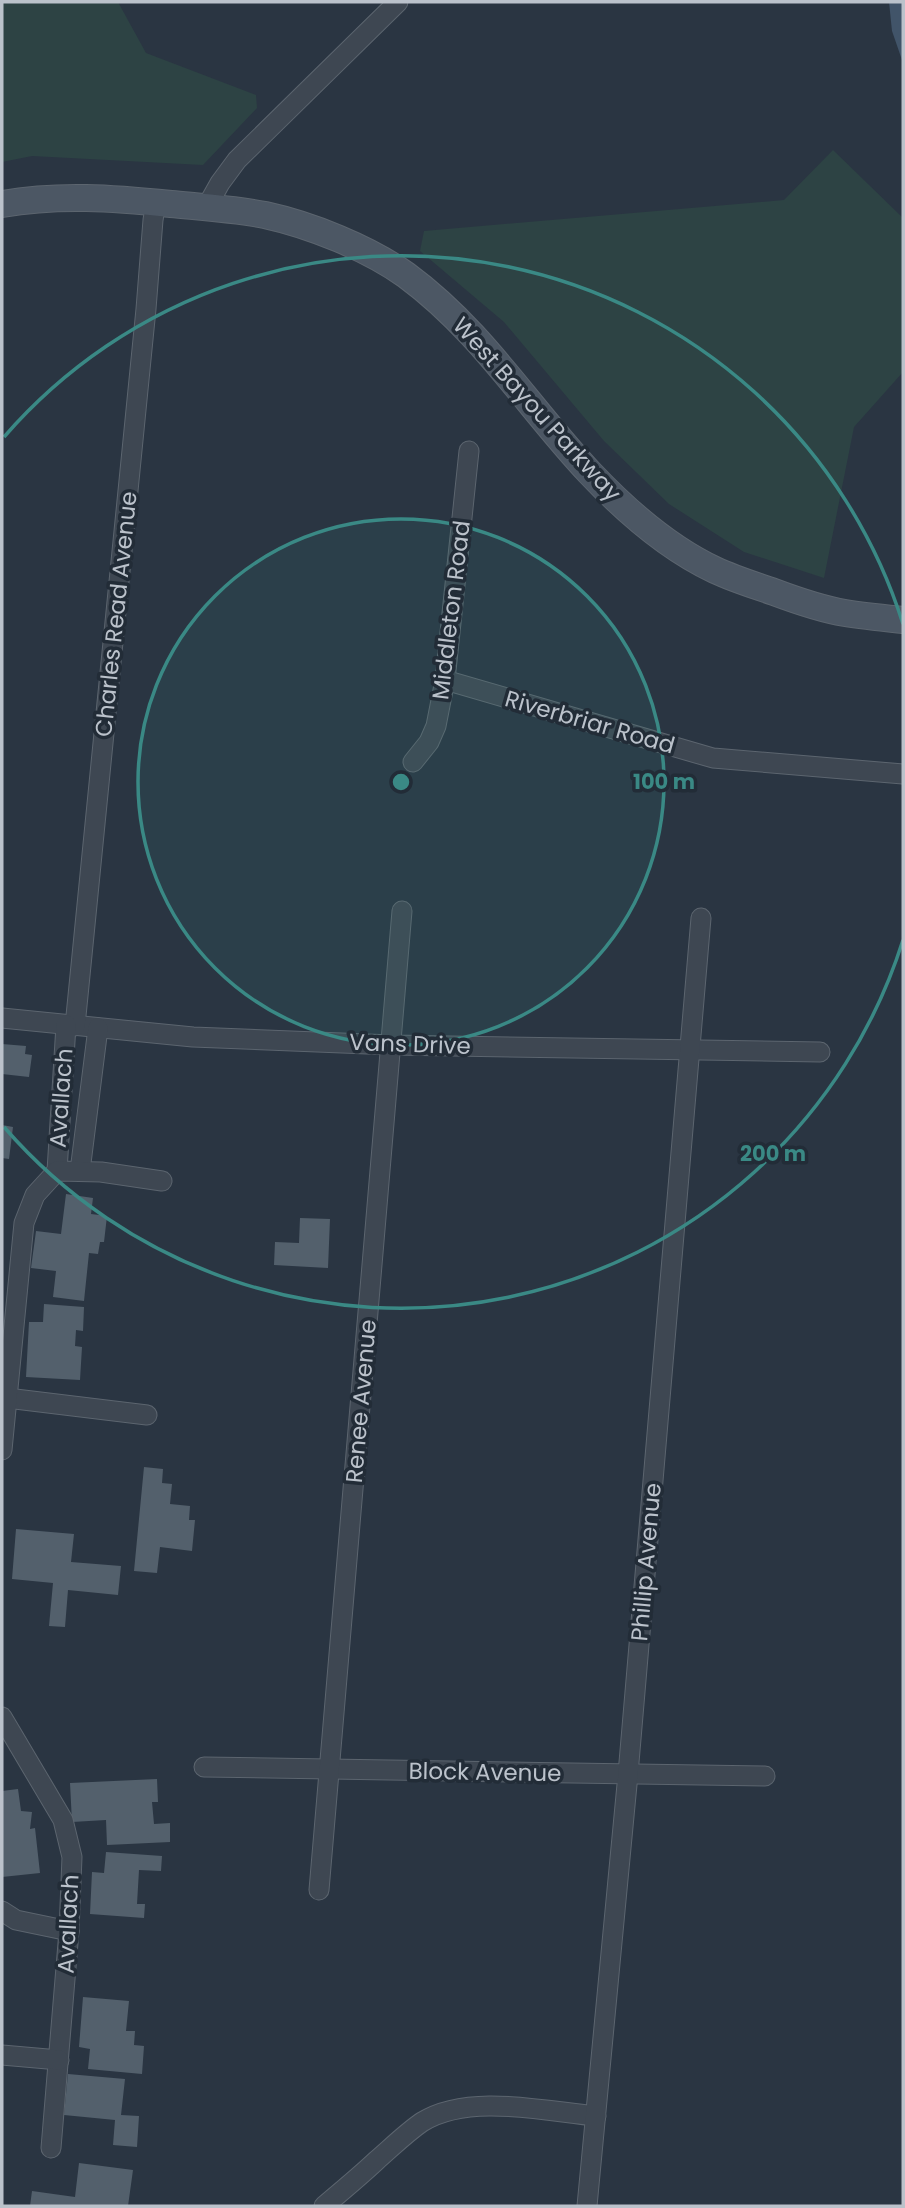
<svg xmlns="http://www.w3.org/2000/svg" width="905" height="2208" font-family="Poppins,sans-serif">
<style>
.green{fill:#2d4344}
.water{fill:#415469}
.building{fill:#53606c}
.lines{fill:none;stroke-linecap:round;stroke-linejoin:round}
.street-casing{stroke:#5c656f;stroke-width:21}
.secondary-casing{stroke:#5c656f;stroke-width:28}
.street{stroke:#3e4752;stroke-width:19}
.secondary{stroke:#4c5764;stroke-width:26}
.ring{fill:none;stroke:#3a8985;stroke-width:3.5}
.labels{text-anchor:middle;stroke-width:7;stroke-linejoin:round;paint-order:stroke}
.street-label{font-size:23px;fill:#bbc2cb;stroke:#222c37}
.centre{fill:#3a8985;stroke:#222c37;stroke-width:3.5}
.ring-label{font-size:21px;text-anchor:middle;font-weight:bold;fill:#3a8985;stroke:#222c37;stroke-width:7;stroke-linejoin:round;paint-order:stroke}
</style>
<rect width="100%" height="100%" fill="#2a3542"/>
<!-- green -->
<g class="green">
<path d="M2,2H118L146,53L256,95L257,108L203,165L32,156L2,162Z"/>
<path d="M833,150L903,218V372L854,427L824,578L744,552L669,504L604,441L504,322L420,251L424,231L784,200Z"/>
</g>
<!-- water -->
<path class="water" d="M889,2H903V63L892,31Z"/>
<!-- building -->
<g class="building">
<path d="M2,1044L26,1046L25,1054L32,1055L29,1077L2,1074Z"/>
<path d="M2,1125L13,1127L9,1159L2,1158Z"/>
<path d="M66,1194L93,1198L91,1214L107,1216L104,1242H100L98,1254L89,1253L84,1301L53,1297L56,1271L31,1268L36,1231L61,1234Z"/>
<path d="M300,1218L330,1219L328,1268L274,1265L275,1242L299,1243Z"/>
<path d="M44,1304L84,1307L83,1331L76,1330L75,1346L82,1347L80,1380L26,1377L29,1322H43Z"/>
<path d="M144,1467L163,1469L162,1483L172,1484L170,1504L190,1506L189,1520H195L192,1551L160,1547L157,1573L134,1571Z"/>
<path d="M16,1529L74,1534L71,1562L121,1566L118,1595L68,1590L65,1627L49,1626L53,1583L12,1579Z"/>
<path d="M157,1779L158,1802H152L154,1824L170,1823V1842L107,1845L106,1820L72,1822L70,1783Z"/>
<path d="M18,1789L21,1811L32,1812L30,1829L35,1828L40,1873L2,1877L3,1820L2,1791Z"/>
<path d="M106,1852L162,1856L161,1871L139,1870L137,1904H145L144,1918L90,1914L92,1872L104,1873Z"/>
<path d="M83,1997L129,2001L126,2031H135L134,2045L144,2046L142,2074L88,2069L90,2049L79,2047Z"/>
<path d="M68,2074L125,2079L121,2115L139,2116L137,2147L113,2145L115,2120L64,2115Z"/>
<path d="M79,2163L133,2170L128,2206H30L32,2191L75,2197Z"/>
</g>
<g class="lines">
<!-- street casing -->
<g class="street-casing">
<g id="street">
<path d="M206,208L220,183L237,160L398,2"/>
<path d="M445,680L713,758L903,774"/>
<path d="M413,762L429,742L436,726L445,680L469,451"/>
<path d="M2,1018L193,1037L392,1045L820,1052"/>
<path d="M75,1026L146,309L153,220L156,202"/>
<path d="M57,1171L66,1025"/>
<path d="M80,1171L98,1028"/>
<path d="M7,1398L147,1415"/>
<path d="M2,1450L24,1223L35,1195L57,1171L101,1172L162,1181"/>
<path d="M2,1717L63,1820L72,1857L69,1931L51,2148"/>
<path d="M204,1767L765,1776"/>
<path d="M319,1890L402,911"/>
<path d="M2,1911L16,1920L69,1931"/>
<path d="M2,2055L59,2060"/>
<path d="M324,2206C342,2191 360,2176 377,2160C392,2147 406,2133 422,2122C468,2093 544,2111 596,2116"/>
<path d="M587,2206L628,1774L701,918"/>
</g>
</g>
<!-- secondary casing -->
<g class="secondary-casing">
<path id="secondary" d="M2,204C59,194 113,198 171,204C202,207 234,209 265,215C311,225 368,248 406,275C482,331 527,406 590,473C625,510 668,548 715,570C734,579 754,585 774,592C798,601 821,609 845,613C864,616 884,618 903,620"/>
</g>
<!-- street -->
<use href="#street" class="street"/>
<!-- secondary -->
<use href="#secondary" class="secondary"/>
</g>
<!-- distance rings -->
<circle cx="401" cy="782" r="263" fill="#3a8985" fill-opacity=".12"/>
<g class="ring">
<circle cx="401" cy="782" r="263"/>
<path d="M903 940A526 526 0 0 1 4 1127M4 437A526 526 0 0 1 903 624"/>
</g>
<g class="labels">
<!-- street labels -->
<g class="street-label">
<text transform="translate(537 409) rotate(48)" y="8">West Bayou Parkway</text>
<text transform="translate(451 610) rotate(-83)" y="8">Middleton Road</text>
<text transform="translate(116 614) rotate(-84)" y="8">Charles Read Avenue</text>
<text transform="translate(590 722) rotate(16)" y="8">Riverbriar Road</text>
<text transform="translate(410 1044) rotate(2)" y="8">Vans Drive</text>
<text transform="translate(61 1098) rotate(-86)" y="8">Avallach</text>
<text transform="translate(361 1401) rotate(-85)" y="8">Renee Avenue</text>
<text transform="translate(646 1562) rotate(-85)" y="8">Phillip Avenue</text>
<text transform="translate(485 1772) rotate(1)" y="8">Block Avenue</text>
<text transform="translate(68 1924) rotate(-87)" y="8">Avallach</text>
</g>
</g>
<circle cx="401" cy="782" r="10" class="centre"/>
<g class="ring-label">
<text x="664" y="789">100 m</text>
<text x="773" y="1161">200 m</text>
</g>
<!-- border -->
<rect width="905" height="2208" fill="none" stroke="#bbc2cb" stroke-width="7"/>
</svg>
